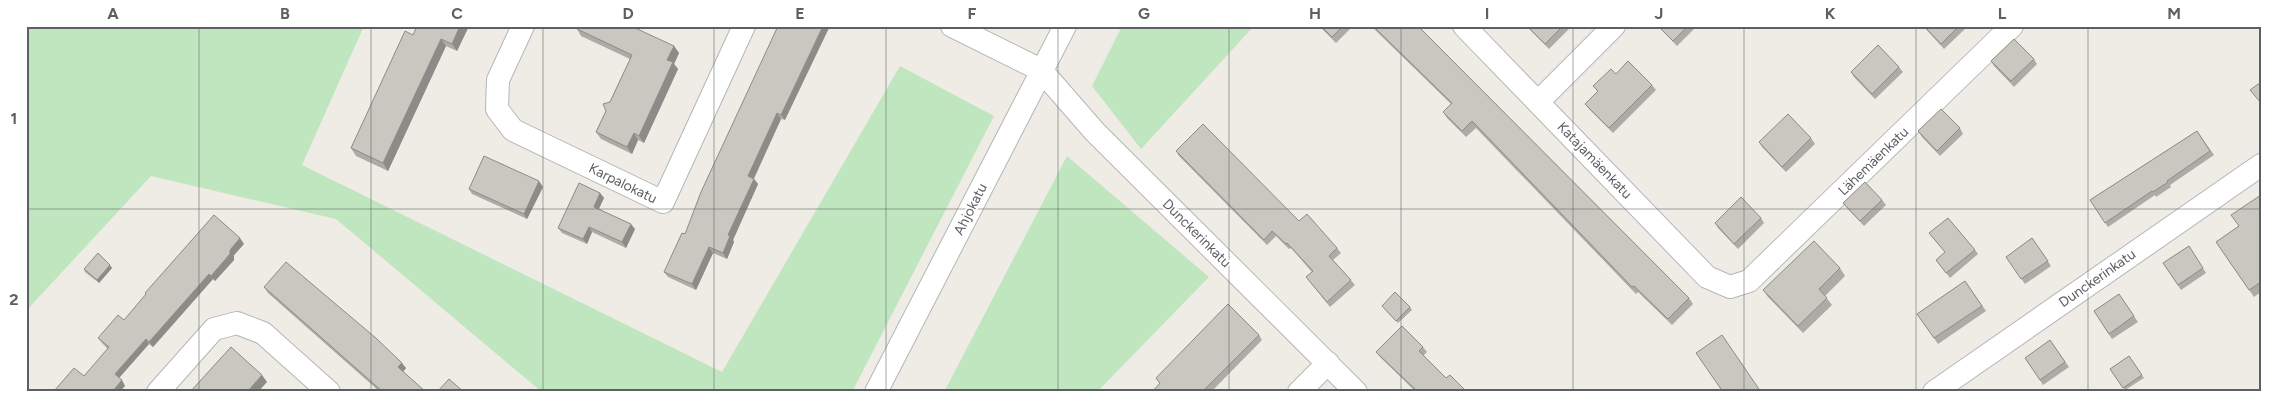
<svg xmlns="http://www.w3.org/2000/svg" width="2287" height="418" font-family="Figtree,sans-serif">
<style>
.green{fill:#c0e6c0}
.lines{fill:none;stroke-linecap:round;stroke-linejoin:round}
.minor-casing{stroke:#b4b6bb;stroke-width:24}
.minor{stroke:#fff;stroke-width:22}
.wall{fill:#aeaba6}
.shaded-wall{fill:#8d8b87}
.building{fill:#cac7c1;stroke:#8d8b87}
.grid{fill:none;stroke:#5c6064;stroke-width:1;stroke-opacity:0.55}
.labels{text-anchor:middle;stroke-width:4;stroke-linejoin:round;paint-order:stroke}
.street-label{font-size:14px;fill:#5c6064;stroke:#fff}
.neatline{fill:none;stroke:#5c6064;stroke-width:2}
.grid-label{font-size:16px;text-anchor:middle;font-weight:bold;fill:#5c6064}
</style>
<rect width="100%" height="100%" fill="#eeece4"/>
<!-- green -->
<g class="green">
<path d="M26,26H364L302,165L722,372L900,66L994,116L852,392H542L336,219L151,176L26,311Z"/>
<path d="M1122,26H1254L1141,149L1092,86Z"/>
<path d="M1067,156L1209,277L1097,392H944Z"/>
</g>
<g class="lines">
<!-- minor casing -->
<g class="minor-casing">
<g id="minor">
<path d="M523,26L498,80L497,109L513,130L663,202L744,26"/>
<path d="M952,26L1041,70L1095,132L1356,392"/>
<path d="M1464,26L1707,277L1730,287L1749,281L2012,26"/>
<path d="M1538,102L1614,26"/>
<path d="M158,392L214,329L237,323L263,333L329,392"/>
<path d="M876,392L1065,26"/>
<path d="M1299,392L1328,363"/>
<path d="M1934,392L2261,165"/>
</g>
</g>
<!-- minor -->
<use href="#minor" class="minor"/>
</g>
<!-- wall -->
<g class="wall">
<path d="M469,26L457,51L446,46L388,171L356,156L351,148L413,35Z"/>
<path d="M778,26L785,120L781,119L754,179L758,184L733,240L734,242L727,259L713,253L696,290L668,277L664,272L685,234Z"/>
<path d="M1319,26H1353L1336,43Z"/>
<path d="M1371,26H1418L1689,298L1693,304L1672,325L1638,292L1636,294L1476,128L1466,137L1447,118L1443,112L1451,104Z"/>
<path d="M1526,26H1572L1549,49Z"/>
<path d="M1658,26H1697L1677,46Z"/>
<path d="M1923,26H1967V27L1944,49Z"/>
<path d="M577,29L674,46L679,53L674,64L678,69L644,143L638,140L632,154L601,139L596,132L630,59L581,36Z"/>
<path d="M2034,59L2037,64L2014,87L1994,66L1991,61Z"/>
<path d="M1899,67L1903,72L1875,99L1854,77L1851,72Z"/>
<path d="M1616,74L1652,85L1656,90L1613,133L1589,109L1585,104L1598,92L1593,86Z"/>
<path d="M1960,128L1963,134L1940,156L1922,137L1918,131Z"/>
<path d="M2197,131L2214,155L2170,185L2171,187L2156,197L2155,195L2108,227L2090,200Z"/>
<path d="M1811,138L1815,144L1786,172L1762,147L1759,142Z"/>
<path d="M1176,151L1299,221L1337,248L1341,253L1333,260L1355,285L1330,307L1306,277L1312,272L1291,248L1289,249L1276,236L1267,245L1179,156Z"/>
<path d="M543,187L527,219L472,194L469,189Z"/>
<path d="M600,193L604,198L599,209L635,229L626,248L592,232L587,244L562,233L558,228Z"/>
<path d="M2261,195V292L2254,297L2216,242L2239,226Z"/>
<path d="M1882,200L1886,205L1864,226L1847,208L1843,203Z"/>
<path d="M1761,218L1764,223L1738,249L1718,228L1715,223Z"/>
<path d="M1929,233L1975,250L1978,254L1950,278L1936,260L1945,252Z"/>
<path d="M2032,238L2051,266L2025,284L2006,257Z"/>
<path d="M244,244L234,255V260L215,281L213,279L153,347L149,344L119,378L125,386L84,376L108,349L102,343L98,338L124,320Z"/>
<path d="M2189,246L2206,273L2181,290L2163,263Z"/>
<path d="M112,268L99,283L85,272L84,269Z"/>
<path d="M1840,268L1845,276L1825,296L1832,305L1803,333L1768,297L1763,290Z"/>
<path d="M1965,281L1986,311L1938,344L1917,314Z"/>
<path d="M264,287L406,368L403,372L426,392H380L268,293Z"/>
<path d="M2119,294L2138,322L2112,339L2094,311Z"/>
<path d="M1382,306L1410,307L1412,310L1398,323Z"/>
<path d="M1259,335L1262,340L1211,392H1152L1160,384L1156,378Z"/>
<path d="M2050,340L2069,367L2043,385L2025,358Z"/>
<path d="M1423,347L1427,352L1423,356L1446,378L1467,392H1416L1380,357L1376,352Z"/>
<path d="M2129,356L2144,378L2125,390L2110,369Z"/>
</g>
<!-- shaded-wall -->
<g class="shaded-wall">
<path d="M460,26H469L457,51L452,44Z"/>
<path d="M823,26H830L785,120L781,115Z"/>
<path d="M441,39L446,46L388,171L383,163Z"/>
<path d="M674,46L679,53L674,64L678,69L644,143L639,136L667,60Z"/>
<path d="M777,113L781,119L752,182L748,176Z"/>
<path d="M634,133L638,140L632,154L627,147Z"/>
<path d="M754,179L758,184L733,240L734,242L727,259L723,253L728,235Z"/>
<path d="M539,181L543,187L527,219L524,214Z"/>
<path d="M600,193L604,198L597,212L594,207Z"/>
<path d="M631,224L635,229L626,248L622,242Z"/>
<path d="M589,227L592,232L587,244L583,239Z"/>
<path d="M240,238L244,244L234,255V260L215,281L211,276L230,250Z"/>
<path d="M709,247L713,253L696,290L692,284Z"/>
<path d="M110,265L112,268L99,283L97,280Z"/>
<path d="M209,274L213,279L153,347L149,342Z"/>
<path d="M146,339L149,344L118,379L115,374Z"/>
<path d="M402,363L406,368L402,373L398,367Z"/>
<path d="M262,375L267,382L258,392H247Z"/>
<path d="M122,380L125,386L120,392H112Z"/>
</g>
<!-- building -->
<g class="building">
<path d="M417,26H460L452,44L441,39L383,163L351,148L405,31L413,35Z"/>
<path d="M578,26H631L674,46L667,60L673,62L639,136L634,133L627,147L596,132L606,111L603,104L610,102L632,55L577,29Z"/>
<path d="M778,26H823L781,115L777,113L748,176L754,179L728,235L730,236L723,253L709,247L692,284L664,272L682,233L685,234L701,192Z"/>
<path d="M1321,26H1343L1332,37Z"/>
<path d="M1373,26H1418L1689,298L1668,319L1634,286L1632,287L1472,121L1462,131L1443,112L1452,103Z"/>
<path d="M1527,26H1563L1545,44Z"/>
<path d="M1658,26H1688L1673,41Z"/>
<path d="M1924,26H1959L1941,44Z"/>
<path d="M2014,39L2034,59L2011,81L1991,61Z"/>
<path d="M1878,45L1899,67L1872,94L1851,72Z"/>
<path d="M1628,61L1652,85L1609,128L1585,104L1598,91L1593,86L1611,69L1616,74Z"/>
<path d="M2261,82V103L2250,90Z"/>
<path d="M1941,109L1960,128L1937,151L1918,131Z"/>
<path d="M1788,114L1811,138L1782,167L1759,142Z"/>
<path d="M1203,124L1299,221L1307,214L1337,248L1329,256L1351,280L1327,302L1306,277L1313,271L1287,243L1286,244L1272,231L1264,240L1176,151Z"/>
<path d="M2197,131L2210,151L2167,181L2168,182L2153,192L2152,191L2105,223L2090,200Z"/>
<path d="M484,156L539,181L524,214L469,189Z"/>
<path d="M1865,182L1882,200L1860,221L1843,203Z"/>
<path d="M579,183L600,193L594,207L631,224L622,242L589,227L583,239L558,228Z"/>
<path d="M2261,195V253L2259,254L2261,256V282L2249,290L2216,242L2239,226L2231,215Z"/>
<path d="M1741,197L1761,218L1734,244L1715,223Z"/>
<path d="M214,215L240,238L230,250V254L211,276L209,274L149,342L146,339L115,374L122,380L112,392H55L54,391L74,368L84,376L109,347L98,338L118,315L124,320L146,294L145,293Z"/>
<path d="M1948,218L1975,250L1946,273L1936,260L1945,252L1929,233Z"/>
<path d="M2032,238L2048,261L2021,279L2006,257Z"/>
<path d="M1814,241L1840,268L1819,289L1827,298L1798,326L1763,290Z"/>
<path d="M2189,246L2203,268L2178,285L2163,263Z"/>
<path d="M98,253L110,265L97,280L84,269Z"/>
<path d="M286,262L377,339L402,363L398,367L426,392H383L264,287Z"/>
<path d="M1965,281L1982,306L1934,338L1917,314Z"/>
<path d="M1395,292L1410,307L1396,321L1382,306Z"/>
<path d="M2119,294L2134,316L2109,334L2094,311Z"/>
<path d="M1228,304L1259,335L1202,392H1152L1160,383L1156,378Z"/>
<path d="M1402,326L1423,347L1419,351L1446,378L1450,375L1467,392H1418L1376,352Z"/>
<path d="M1722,335L1761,392H1723L1696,353Z"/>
<path d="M2050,340L2065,362L2040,380L2025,358Z"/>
<path d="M231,347L262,375L247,392H190Z"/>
<path d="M2129,356L2142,375L2123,388L2110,369Z"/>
<path d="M449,379L464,392H437Z"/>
</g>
<!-- grid -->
<path class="grid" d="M199,26V392M371,26V392M543,26V392M714,26V392M886,26V392M1058,26V392M1229,26V392M1401,26V392M1573,26V392M1744,26V392M1916,26V392M2088,26V392M26,209H2261"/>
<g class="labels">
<!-- street labels -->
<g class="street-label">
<text transform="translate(1595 160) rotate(46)" y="5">Katajamäenkatu</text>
<text transform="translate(1873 161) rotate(-44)" y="5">Lähemäenkatu</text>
<text transform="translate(623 183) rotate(26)" y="5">Karpalokatu</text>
<text transform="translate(970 209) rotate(-63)" y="5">Ahjokatu</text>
<text transform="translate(1197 233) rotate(45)" y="5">Dunckerinkatu</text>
<text transform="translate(2097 278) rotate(-35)" y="5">Dunckerinkatu</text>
</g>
</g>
<!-- border -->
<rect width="2287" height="418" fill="none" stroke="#ffffff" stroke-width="55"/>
<rect x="28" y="28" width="2232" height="362" class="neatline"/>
<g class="grid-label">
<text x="113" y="19">A</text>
<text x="285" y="19">B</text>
<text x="457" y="19">C</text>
<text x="628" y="19">D</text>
<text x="800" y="19">E</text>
<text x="972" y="19">F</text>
<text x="1144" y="19">G</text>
<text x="1315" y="19">H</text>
<text x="1487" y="19">I</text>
<text x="1659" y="19">J</text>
<text x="1830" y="19">K</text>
<text x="2002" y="19">L</text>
<text x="2174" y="19">M</text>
<text x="14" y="124">1</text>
<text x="14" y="305">2</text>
</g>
</svg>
